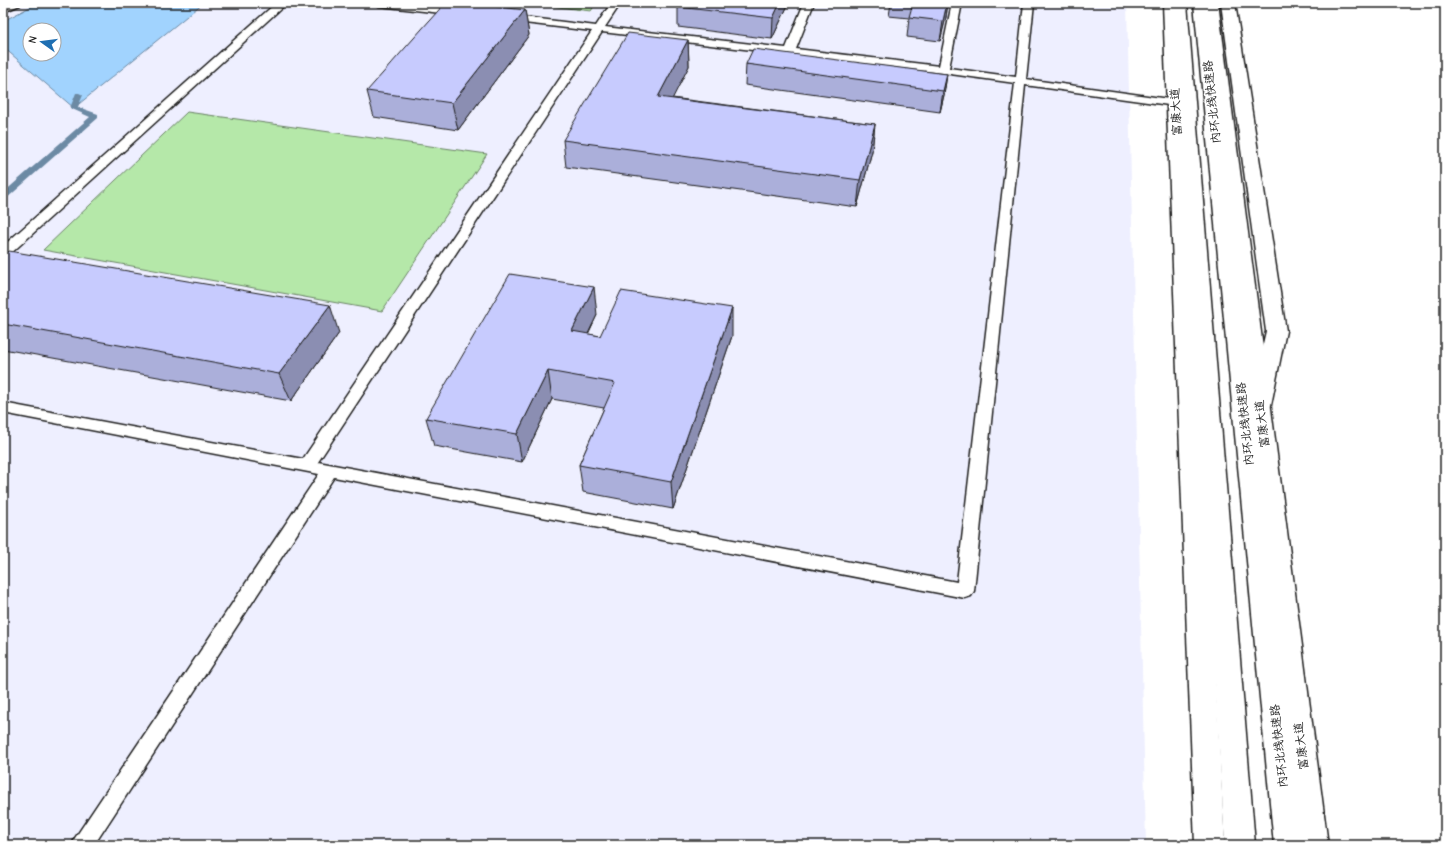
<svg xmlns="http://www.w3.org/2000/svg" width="1448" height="848" font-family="'Comic Neue','LXGW WenKai TC',sans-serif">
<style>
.built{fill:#eeefff;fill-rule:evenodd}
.green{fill:#b5e8a9;stroke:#688262}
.water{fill:#a1d3fe;stroke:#6c8aa4;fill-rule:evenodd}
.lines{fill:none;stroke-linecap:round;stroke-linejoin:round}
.stream{fill:#6c8aa4;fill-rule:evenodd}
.lane-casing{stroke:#1c1c1c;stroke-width:3}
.primary-casing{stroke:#1c1c1c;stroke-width:3}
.highway-casing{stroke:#1c1c1c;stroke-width:3}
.lane{fill:#fff;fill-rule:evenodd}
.primary{fill:#fff;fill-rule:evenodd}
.highway{fill:#fff;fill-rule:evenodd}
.wall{fill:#abafda;stroke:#1c1c1c}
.shaded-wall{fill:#8b8eb2;stroke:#1c1c1c}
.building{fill:#c7cbfe;stroke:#1c1c1c}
.labels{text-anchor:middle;stroke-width:3;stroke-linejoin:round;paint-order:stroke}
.street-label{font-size:12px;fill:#1c1c1c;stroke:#fff}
</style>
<rect width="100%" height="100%" fill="#fff"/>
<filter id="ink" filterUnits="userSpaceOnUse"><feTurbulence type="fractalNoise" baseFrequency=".025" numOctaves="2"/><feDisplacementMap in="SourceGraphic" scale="8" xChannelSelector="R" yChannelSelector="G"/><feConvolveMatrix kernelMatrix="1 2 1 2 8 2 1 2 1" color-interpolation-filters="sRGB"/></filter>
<g filter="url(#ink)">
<!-- built -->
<path class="built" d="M3,3H1127L1146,845H3ZM30,30H54V54H30Z"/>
<!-- green -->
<g class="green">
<path d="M525,3H596L591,11Z"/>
<path d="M187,112L487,154L382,311L43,250Z"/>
</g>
<!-- water -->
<path class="water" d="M38,3H203L74,108L3,47V21ZM30,30H54V54H30Z"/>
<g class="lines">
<!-- stream -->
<path class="stream" d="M76,93H79L83,95L78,107L98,114V118L6,199H3V193L90,117L70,108Z"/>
<!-- lane casing -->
<g class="lane-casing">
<g id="lane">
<path d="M9,3H22L20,5L3,12V5Z"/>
<path d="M276,3H287L8,256L3,257V246Z"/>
<path d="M374,3H405L459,9L464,12L459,15L379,6Z"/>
<path d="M611,3H621L605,27L786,48L804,3H814L796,49L939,66L952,3H962L949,68L1016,77L1024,3H1034L1026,79L1176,100L1181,103L1176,106L1025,85L974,591L971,596L965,598L334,477L94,845H72L75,838L319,474L3,413V403L303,459L592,31L507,21L502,18L507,15L596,26ZM602,32L943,73L1015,83L957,582L318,462Z"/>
</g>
</g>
<!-- primary casing -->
<g class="primary-casing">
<g id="primary">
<path d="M1163,3H1177L1225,845H1195Z"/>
<path d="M1204,3H1218L1328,845H1298Z"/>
</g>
</g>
<!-- highway casing -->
<g class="highway-casing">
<g id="highway">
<path d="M1173,3H1187L1255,845H1225Z"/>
<path d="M1194,3H1208L1252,391L1266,331L1221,3H1235L1286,331L1271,405L1268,411L1260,413L1255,411L1304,845H1274Z"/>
</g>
</g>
<!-- lane -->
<use href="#lane" class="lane"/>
<!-- primary -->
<use href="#primary" class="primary"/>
<!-- highway -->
<use href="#highway" class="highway"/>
</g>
<!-- wall -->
<g class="wall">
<path d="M789,3L772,39L678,27V7Z"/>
<path d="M891,3H948L946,17L940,41L907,37L909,18L889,16Z"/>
<path d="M525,10L529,35L458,130L374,117L367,91Z"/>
<path d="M688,40L689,66L672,98L875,124L872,151L857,207L566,167L563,140Z"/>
<path d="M746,64L947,74L944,95L940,112L745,85Z"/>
<path d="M3,257L339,333L291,401L3,349Z"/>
<path d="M597,315L588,334L600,336H732L673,509L583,492L579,465L604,408L552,399L522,462L434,446L426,418Z"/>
</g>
<!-- shaded-wall -->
<g class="shaded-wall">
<path d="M780,3H789L772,39L773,18Z"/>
<path d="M947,3H948L946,17L940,41L943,21Z"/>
<path d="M525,10L529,35L458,130L452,103Z"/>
<path d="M688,40L689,66L660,123L658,97Z"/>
<path d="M947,74L944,95L940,112L943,91Z"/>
<path d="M875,124L872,151L857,207L860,180Z"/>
<path d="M594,287L597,315L576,359L572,331Z"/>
<path d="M330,305L339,333L291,401L279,374Z"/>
<path d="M732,308V336L673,509L671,482Z"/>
<path d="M548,371L552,399L522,462L517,434Z"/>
</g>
<!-- building -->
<g class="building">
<path d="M445,3H465L525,10L452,103L367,91Z"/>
<path d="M680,3H780L773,18L678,7Z"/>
<path d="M913,3H947L943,21L909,17Z"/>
<path d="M628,33L688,40L658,97L875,124L860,180L563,140Z"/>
<path d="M753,49L947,74L943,91L746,64Z"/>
<path d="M9,251L330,305L279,374L3,324V257Z"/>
<path d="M510,274L594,287L572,331L600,336L621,291L732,308L671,482L579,465L615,383L548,371L517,434L426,418Z"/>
</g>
</g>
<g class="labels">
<!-- street labels -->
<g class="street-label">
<text transform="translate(1212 102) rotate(-96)" y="4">内环北线快速路</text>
<text transform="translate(1176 112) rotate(-93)" y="4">富康大道</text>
<text transform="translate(1245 424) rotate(-96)" y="4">内环北线快速路</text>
<text transform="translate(1262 424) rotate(-97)" y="4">富康大道</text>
<text transform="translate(1279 746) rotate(-96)" y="4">内环北线快速路</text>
<text transform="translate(1301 746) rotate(-97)" y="4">富康大道</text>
</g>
</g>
<!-- margin -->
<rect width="1448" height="848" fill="none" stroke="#fff" stroke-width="16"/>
<rect x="8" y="8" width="1432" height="832" fill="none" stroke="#1c1c1c" stroke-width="1.5" filter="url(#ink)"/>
<!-- north arrow -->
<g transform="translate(42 42) rotate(284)"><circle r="19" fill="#ffffff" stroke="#a4a4a4"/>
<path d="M0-3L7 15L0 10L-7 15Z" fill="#1f6fb2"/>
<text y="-6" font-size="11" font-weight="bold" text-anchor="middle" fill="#1c1c1c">N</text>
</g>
</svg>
